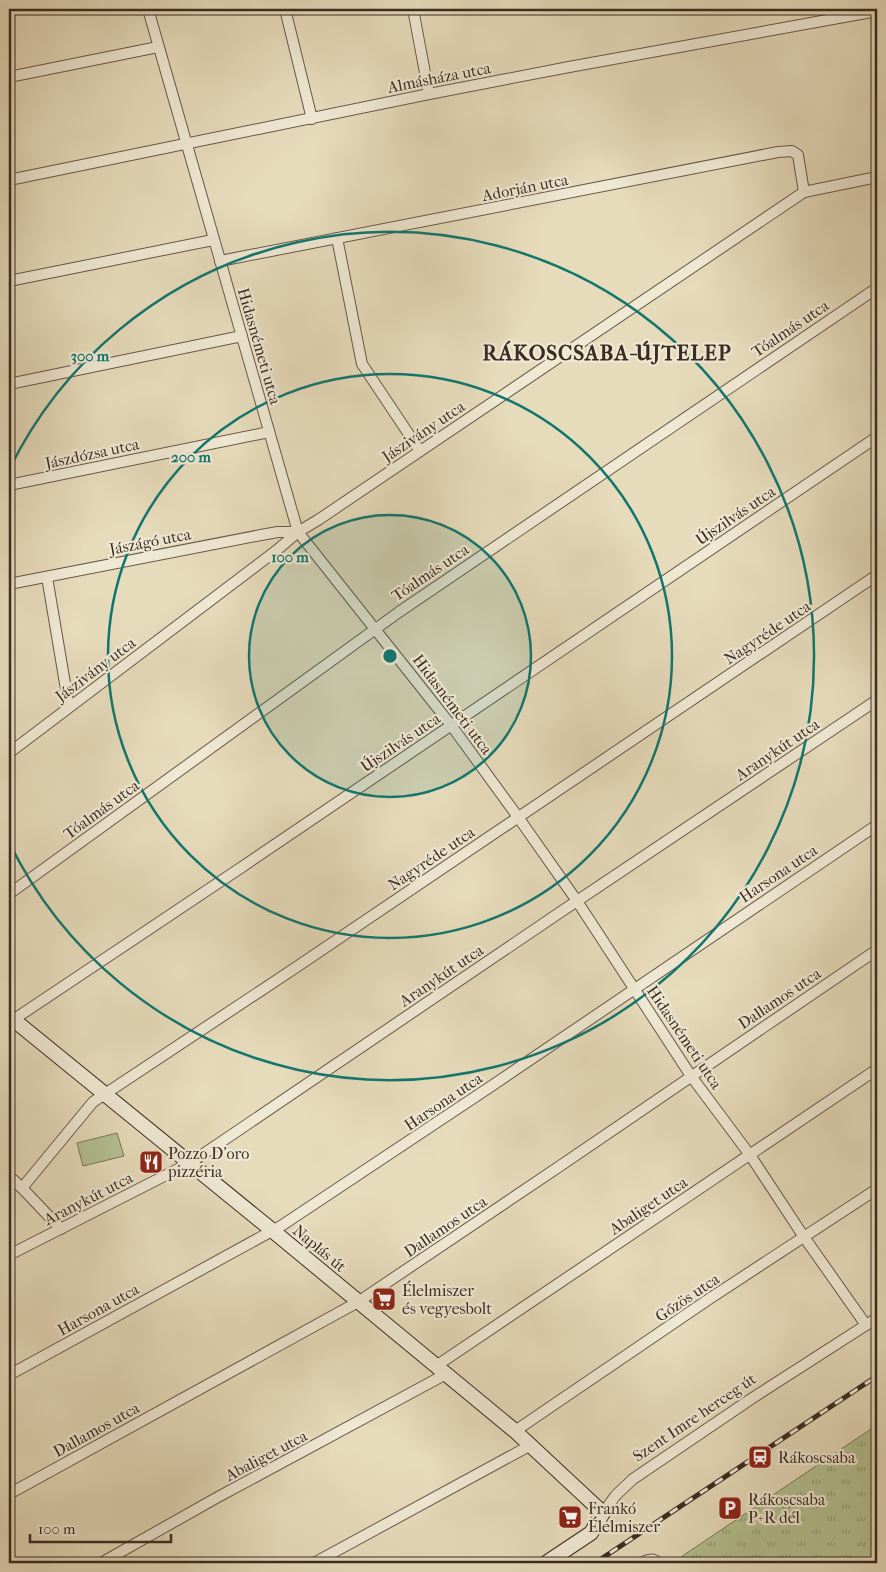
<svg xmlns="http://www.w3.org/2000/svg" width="886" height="1572" font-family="'IM FELL French Canon',serif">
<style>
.grass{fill:url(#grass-tufts);stroke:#78765a}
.pitch{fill:#b4c091;stroke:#78765a}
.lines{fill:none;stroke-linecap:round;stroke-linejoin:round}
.street-casing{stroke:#665849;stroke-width:12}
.secondary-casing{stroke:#3b2c23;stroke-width:16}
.street{stroke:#efe8d3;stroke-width:10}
.secondary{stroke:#efe8d3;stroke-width:14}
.rail-casing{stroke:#3b2c23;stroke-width:5}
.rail{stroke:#efe8d3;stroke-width:3;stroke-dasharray:9;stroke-linecap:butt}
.ring{fill:none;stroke:#0f766e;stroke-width:2.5}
.labels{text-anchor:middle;stroke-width:4.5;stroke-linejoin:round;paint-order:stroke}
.street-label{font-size:16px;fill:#3b2c23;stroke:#efe8d3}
.poi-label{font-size:16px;fill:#3b2c23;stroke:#efe8d3;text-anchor:start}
.district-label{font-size:21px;font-weight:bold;letter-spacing:1px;fill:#3b2c23;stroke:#efe8d3}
.centre{fill:#0f766e;stroke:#efe8d3;stroke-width:2.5}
.ring-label{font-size:15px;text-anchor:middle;font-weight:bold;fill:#0f766e;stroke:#efe8d3;stroke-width:4.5;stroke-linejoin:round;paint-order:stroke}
</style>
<defs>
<pattern id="grass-tufts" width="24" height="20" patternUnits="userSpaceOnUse" patternTransform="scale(1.25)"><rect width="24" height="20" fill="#b4c091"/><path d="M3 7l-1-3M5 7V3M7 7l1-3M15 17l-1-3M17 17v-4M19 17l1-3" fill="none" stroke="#949c76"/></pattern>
</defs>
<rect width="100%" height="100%" fill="#e6dbbb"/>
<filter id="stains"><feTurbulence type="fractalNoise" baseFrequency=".004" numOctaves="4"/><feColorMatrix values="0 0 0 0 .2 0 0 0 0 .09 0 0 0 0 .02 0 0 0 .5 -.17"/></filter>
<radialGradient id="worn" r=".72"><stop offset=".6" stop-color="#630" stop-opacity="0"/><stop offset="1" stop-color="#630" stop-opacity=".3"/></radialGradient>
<!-- grass -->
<path class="grass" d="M877,1425V1563H672Z"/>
<!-- pitch -->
<path class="pitch" d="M117,1133L124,1156L83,1166L77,1143Z"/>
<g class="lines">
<!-- street casing -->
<g class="street-casing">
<g id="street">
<path d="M148,9L298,532L451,725L518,817L577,901L691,1076L750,1155L804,1237L866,1325"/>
<path d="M285,9L312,119"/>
<path d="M413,9L429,94"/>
<path d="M9,77L158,47"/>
<path d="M9,180L429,94L569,67L877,11"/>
<path d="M337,238L362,364L420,451"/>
<path d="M220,261L778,152L792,151L798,155L804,192"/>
<path d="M9,281L213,240"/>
<path d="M9,384L242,336"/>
<path d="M9,485L269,432"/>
<path d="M47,577L69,707"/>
<path d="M9,584L261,535L278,532H298"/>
<path d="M9,753L277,550L298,532L318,520L804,192L877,177"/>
<path d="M9,894L399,612L877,288"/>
<path d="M13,1020L236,871L877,437"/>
<path d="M9,1176L22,1188L61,1229"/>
<path d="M22,1188L93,1102L105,1094L298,966L877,575"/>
<path d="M9,1255L180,1168L199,1157L565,909L877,700"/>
<path d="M436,1366L877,1069"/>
<path d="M9,1375L281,1226L490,1087L877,825"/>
<path d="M515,1431L709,1299L877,1189"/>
<path d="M9,1494L358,1302L560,1166L877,950"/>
<path d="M603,1513L616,1495L633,1479L751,1399L877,1318"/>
<path d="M101,1563L218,1497L446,1374"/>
<path d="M314,1563L531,1445"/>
<path d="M642,1563C647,1559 654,1558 658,1563"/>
</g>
</g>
<!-- secondary casing -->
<g class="secondary-casing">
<path id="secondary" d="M9,1016L273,1231L515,1431L603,1513L591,1533L546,1563"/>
</g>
<!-- street -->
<use href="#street" class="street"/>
<!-- secondary -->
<use href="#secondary" class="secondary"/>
<!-- rail casing -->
<g class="rail-casing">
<path id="rail" d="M595,1563L877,1376"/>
</g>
<!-- rail -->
<use href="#rail" class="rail"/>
</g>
<!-- distance rings -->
<circle cx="390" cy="656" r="141" fill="#0f766e" fill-opacity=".12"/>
<g class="ring">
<circle cx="390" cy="656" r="141"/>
<circle cx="390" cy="656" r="282"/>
<path d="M9 470A424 424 0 1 1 9 842"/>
</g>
<!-- icons -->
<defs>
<g id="restaurant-square" transform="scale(1.25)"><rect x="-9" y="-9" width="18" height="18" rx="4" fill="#8f2418" stroke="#efe8d3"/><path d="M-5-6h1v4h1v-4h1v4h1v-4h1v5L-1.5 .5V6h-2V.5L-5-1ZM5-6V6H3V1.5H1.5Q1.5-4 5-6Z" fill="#fff"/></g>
<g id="supermarket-square" transform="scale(1.25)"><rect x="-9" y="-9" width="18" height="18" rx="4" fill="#8f2418" stroke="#efe8d3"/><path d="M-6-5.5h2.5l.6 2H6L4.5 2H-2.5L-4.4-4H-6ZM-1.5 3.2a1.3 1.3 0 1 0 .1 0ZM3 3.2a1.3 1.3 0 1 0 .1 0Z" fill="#fff"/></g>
<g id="station-square" transform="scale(1.25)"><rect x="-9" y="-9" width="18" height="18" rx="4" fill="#8f2418" stroke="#efe8d3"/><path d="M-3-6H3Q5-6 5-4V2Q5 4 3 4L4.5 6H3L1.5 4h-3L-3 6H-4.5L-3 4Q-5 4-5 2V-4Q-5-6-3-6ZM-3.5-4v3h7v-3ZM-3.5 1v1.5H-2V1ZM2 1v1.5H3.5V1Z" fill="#fff"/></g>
<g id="parking-square" transform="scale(1.25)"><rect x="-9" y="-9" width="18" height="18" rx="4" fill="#8f2418" stroke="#efe8d3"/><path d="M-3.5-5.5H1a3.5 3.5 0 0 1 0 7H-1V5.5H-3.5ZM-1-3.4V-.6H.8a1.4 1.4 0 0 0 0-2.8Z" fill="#fff"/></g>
</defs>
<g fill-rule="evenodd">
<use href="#restaurant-square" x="151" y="1162"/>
<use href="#supermarket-square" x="384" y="1299"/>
<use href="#station-square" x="760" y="1457"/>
<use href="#parking-square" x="730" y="1508"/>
<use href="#supermarket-square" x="570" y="1517"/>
</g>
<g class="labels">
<!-- street labels -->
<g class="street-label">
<text transform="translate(439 77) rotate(-11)" y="6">Almásháza utca</text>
<text transform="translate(525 187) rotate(-11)" y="6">Adorján utca</text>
<text transform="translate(790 328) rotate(-34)" y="6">Tóalmás utca</text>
<text transform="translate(260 346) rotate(74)" y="6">Hidasnémeti utca</text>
<text transform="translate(423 431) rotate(-34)" y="6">Jászivány utca</text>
<text transform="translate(92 453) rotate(-12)" y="6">Jászdózsa utca</text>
<text transform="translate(735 515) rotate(-34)" y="6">Újszilvás utca</text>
<text transform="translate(150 541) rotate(-11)" y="6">Jászágó utca</text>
<text transform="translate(430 572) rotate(-34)" y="6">Tóalmás utca</text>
<text transform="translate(767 632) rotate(-34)" y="6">Nagyréde utca</text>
<text transform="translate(95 669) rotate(-37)" y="6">Jászivány utca</text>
<text transform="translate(453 704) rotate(53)" y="6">Hidasnémeti utca</text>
<text transform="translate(400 742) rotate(-34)" y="6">Újszilvás utca</text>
<text transform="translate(777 749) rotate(-34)" y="6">Aranykút utca</text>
<text transform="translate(101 809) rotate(-36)" y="6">Tóalmás utca</text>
<text transform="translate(431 858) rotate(-34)" y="6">Nagyréde utca</text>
<text transform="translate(778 873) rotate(-34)" y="6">Harsona utca</text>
<text transform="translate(441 975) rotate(-34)" y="6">Aranykút utca</text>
<text transform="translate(779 998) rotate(-34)" y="6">Dallamos utca</text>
<text transform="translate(685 1037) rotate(56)" y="6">Hidasnémeti utca</text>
<text transform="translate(443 1101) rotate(-34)" y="6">Harsona utca</text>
<text transform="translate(88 1198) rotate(-27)" y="6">Aranykút utca</text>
<text transform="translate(648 1205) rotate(-34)" y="6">Abaliget utca</text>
<text transform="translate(445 1226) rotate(-34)" y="6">Dallamos utca</text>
<text transform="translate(320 1248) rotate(40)" y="6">Naplás út</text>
<text transform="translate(687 1297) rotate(-34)" y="6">Gőzös utca</text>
<text transform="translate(98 1309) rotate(-29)" y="6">Harsona utca</text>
<text transform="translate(694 1417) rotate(-34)" y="6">Szent Imre herceg út</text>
<text transform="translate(96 1429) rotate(-29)" y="6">Dallamos utca</text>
<text transform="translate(266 1455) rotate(-28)" y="6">Abaliget utca</text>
</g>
<!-- poi labels -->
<g class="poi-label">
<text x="168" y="1159">Pozzo D'oro<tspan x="168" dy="18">pizzéria</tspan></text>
<text x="402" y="1296">Élelmiszer<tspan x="402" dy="18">és vegyesbolt</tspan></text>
<text x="778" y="1463">Rákoscsaba</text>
<text x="748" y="1505">Rákoscsaba<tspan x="748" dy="18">P+R dél</tspan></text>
<text x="588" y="1514">Frankó<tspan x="588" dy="18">Élelmiszer</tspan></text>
</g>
<!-- district labels -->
<g class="district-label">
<text x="607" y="360">RÁKOSCSABA-ÚJTELEP</text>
</g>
</g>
<circle cx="390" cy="656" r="8" class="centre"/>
<g class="ring-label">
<text x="90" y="361">300 m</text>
<text x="191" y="462">200 m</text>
<text x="290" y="562">100 m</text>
</g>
<!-- margin -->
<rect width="886" height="1572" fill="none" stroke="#e6dbbb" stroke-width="30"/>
<rect x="10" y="10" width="866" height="1552" fill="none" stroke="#3b2c23" stroke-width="2.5"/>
<rect x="15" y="15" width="856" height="1542" fill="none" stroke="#3b2c23"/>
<!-- scale -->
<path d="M30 1534v8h141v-8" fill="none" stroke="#3b2c23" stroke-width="2.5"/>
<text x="38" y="1534" font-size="15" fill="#3b2c23" stroke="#efe8d3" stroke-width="4" paint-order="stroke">100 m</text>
<rect width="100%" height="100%" filter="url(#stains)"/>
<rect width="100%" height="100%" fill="url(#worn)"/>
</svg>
